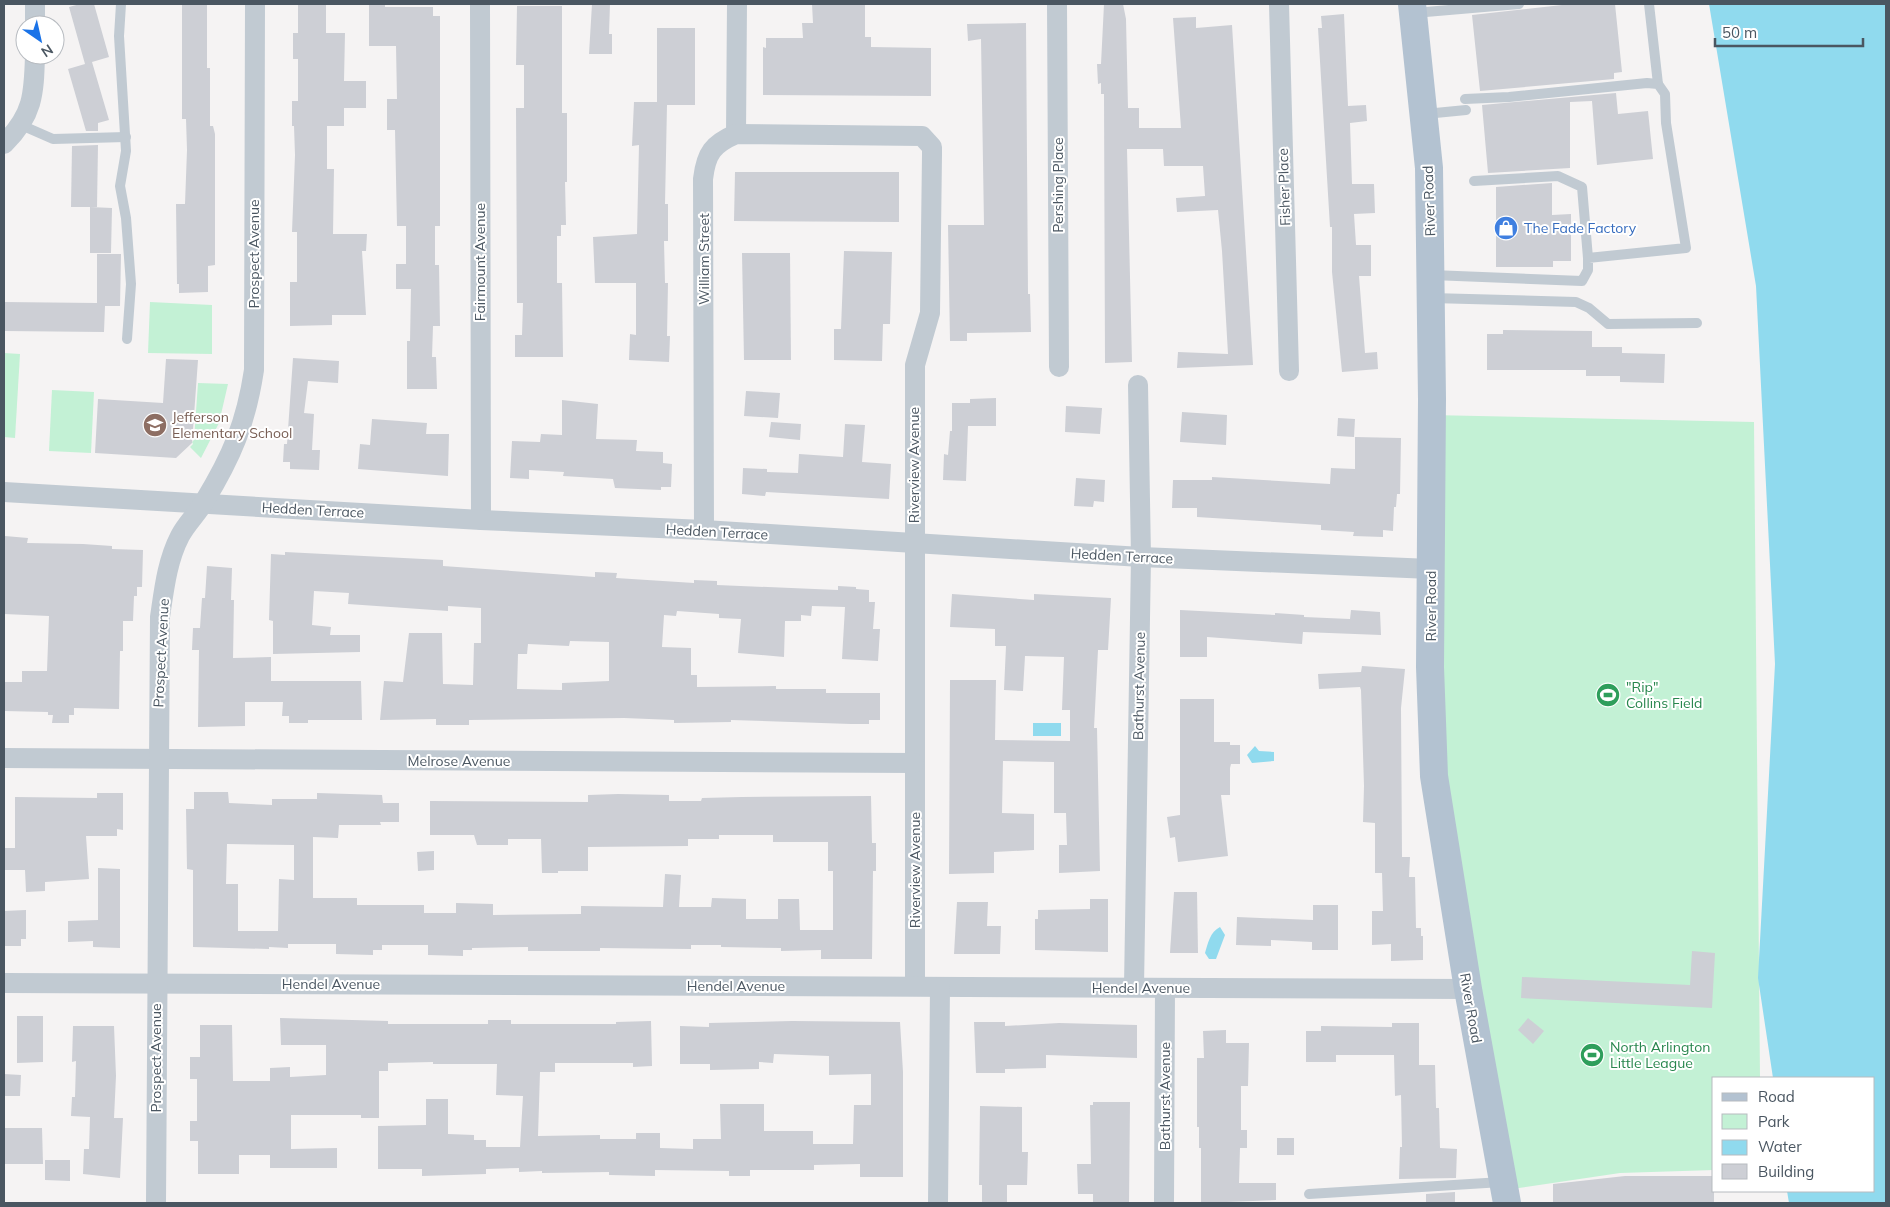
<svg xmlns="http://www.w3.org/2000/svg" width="1890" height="1207" font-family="Mulish,sans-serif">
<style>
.green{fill:#c3f1d5}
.water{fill:#90daee}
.building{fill:#cdcfd5;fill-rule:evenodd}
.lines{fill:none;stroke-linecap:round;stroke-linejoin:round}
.lane{stroke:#c1cad2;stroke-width:10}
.street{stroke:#c1cad2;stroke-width:20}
.primary{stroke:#b3c2d1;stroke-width:28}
.labels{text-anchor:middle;stroke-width:4;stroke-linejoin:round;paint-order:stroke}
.street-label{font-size:14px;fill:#4a5661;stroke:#fff}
.shop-label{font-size:14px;fill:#366cbe;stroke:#fff;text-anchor:start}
.education-label{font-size:14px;fill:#785e54;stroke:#fff;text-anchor:start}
.leisure-label{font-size:14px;fill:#27864d;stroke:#fff;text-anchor:start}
</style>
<rect width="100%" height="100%" fill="#f5f3f3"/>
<!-- green -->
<g class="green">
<path d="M150,302L212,305V354L148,353Z"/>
<path d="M4,353L20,354L15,438L4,437Z"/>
<path d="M198,383L228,384L219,423L201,458L190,447L193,444L192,442L194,440Z"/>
<path d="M52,390L94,392L91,453L49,451Z"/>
<path d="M1431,415L1754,422L1760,1078H1714V1170L1620,1173L1505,1190L1444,848Z"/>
</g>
<!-- water -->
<g class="water">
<path d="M1709,4H1886V1203H1789L1787,1191H1874V1078H1773L1758,978L1775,664L1756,286Z"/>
<rect x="1033" y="723" width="28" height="13"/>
<path d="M1255,746L1259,751L1274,752V761L1252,763L1247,755Z"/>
<path d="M1220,927L1225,935L1216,959H1209L1205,953C1208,943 1210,932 1220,927Z"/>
</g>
<!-- building -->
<g class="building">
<path d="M80,4H94L109,57L92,62L109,120L98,123V131H86L68,69L85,64L69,7Z"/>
<path d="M182,4H207V68H210V126H213L215,134V265L208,266V292L179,293V284H177L176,204H185L187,150L186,119H182Z"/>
<path d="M298,4H326V33H345L344,81H366V108H344V126H327V169H334L333,234H367L366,251H362L366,315H332V325L290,326V282H297V232H292L295,155L294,126H292V101H298V59H293V33H298Z"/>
<path d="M369,4H385V7H433V16H440V226H435V265H439L440,326H433L432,357H436L437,389H407V341H410L411,289H396V264H406V226H397L395,130H387V99H397L396,46H369Z"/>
<path d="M592,4H610L609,34H612V54H589Z"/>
<path d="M812,4H865V37H871V47L931,48V96L763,95V47L766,48V38H803L802,23H813Z"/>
<path d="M1104,4H1123L1126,19L1128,108H1139V128H1181L1173,18L1196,17V28L1232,25L1253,365L1177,368L1178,352L1228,354L1222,251L1218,210L1177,212L1176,198L1205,196L1203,166H1164L1163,149H1127L1132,362L1105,363L1104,94H1101V83L1098,84L1097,64H1101Z"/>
<path d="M1571,4H1615L1622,72L1614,73V79L1480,91L1472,15Z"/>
<path d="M517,6H562V113H567V182H565L566,225H561V236H557V283H562L563,357H515V335H522L523,303H517L516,108H524V65H516Z"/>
<path d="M1344,14L1348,106L1366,105L1367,121L1350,123L1352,184H1374L1375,213L1354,214L1356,245H1371V276H1359L1365,353L1377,352L1378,369L1342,372L1332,272V227H1330L1318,28H1322L1321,16Z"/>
<path d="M1026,23L1028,294H1030L1031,332L967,333V341H950L948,225H984L981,39L968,41L967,24Z"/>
<path d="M657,28H695V105H667L665,204H668V241H664L665,283H668L667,336H670L669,362L629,360L630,334L636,335V283H595L593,237L637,234L639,145L632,146L634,102H657Z"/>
<path d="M1616,93L1618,114L1648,111L1653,159L1597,165L1592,101L1570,102V168L1488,173L1482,105Z"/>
<path d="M98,145L97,207H71L72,146Z"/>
<path d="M735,172H899V222L734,221Z"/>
<path d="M1552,183V215L1571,214V261H1553V267H1496V187Z"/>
<path d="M90,207L112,208L111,253H90Z"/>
<path d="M844,251L892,252L890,324H883L882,361L834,360V329H841Z"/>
<path d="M742,253H790L791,360H744Z"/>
<path d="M97,254H121L120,306H105L104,332L4,331V302L97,303Z"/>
<path d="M1503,330L1592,331V347H1622V353L1665,354L1664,383L1620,382V376H1586V370H1487V334H1503Z"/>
<path d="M293,358L339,361L338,383L308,381L304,413L314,414L312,450H320L319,470L290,469V462H283L284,444H287Z"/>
<path d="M166,359L198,360L192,443L176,458L95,453L98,399L163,403Z"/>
<path d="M746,391L780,393L778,418L744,416Z"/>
<path d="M996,398V426H968L966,481L943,480L944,454L948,455L950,431H952V403H970V399Z"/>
<path d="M562,400L598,404L596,439L637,440L636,451L663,452V463L672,464L671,487H661V490L615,488L613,479L563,476L564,472L529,470V479L510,478L512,441L540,442L541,434L562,435Z"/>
<path d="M1066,406L1102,408L1100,434L1065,432Z"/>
<path d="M1182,412L1227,415L1226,445L1180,442Z"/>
<path d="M1338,418L1355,419L1354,437L1337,436Z"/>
<path d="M372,419L427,423L426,434H449L448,476L358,469L360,444L370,445Z"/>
<path d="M771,422L801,424L800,440L769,437Z"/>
<path d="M845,424L865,425L862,462L891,464L889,499L766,492L765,496L742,494L743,468L767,469V472L798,473L799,454L843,457Z"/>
<path d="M1355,437L1401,438L1400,494H1397L1396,507H1394L1393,531L1383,530V537L1353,536L1354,532L1321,530V525L1197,517V508H1172L1173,480H1212V477L1330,484L1331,468L1355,469Z"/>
<path d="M1076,478L1105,480L1104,502L1094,501L1093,507L1074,506Z"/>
<path d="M5,536L28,538L27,543L83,544L112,546V549L143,550L142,587H137V596H134L133,621H123V651H120L119,709L74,708V715H69V723H52L53,715H48V712L4,711V682H22V671H47L49,616L4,614Z"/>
<path d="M285,552L443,560V566L595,577V572L617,573L616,578L694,583V580L717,581V585L838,590V586L856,587V589L869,590V602H875L873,629H880L878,661L842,659L845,607L812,606L811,616L801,615V621H785L784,657L738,653L741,619L719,618V614L677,611L676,616L664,615L662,647L691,648V675H697V687L776,686V689H826V693H880V720H869V724H851L731,720V722L674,723V720L624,718L469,720V725H436V719L380,720L384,681L403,682L409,633H442L443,684L473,685L474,643H481V608L448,606V611L348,604L349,593L314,591L312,625L331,627L330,635H360V652L273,654V621L269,620L271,554L285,555ZM570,641L609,642V681L562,683V690L517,689L518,654H527L528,644L569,646Z"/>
<path d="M207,566L232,568L231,600H234L233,658L271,657V681H361L362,720H308V723H289V716H282L283,702H245V726L198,727L199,650H192L193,628H200L202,598H205Z"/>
<path d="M952,594L1034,600V594L1111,598L1108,650H1098L1094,728H1097L1100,871L1059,873V845H1067L1066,813H1054V762L1003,761L1002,813L1034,814V850L994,852V873L949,874L950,680H996L995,740L1070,741V710H1062L1064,657L1025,656L1023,691L1004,690L1006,646H995V629L950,627Z"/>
<path d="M1180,610L1275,615V613L1304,615V617L1350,619L1351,610L1380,612L1381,635L1303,632L1302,644L1207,637V657H1180Z"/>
<path d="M1362,666L1405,669L1401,708L1402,857H1410L1409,877H1415L1416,928H1421V936H1423V960L1391,961V944L1372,945V911H1383L1382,873H1375V823L1363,822L1364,786L1361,690L1360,687L1319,689L1318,674L1361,672Z"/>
<path d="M1180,699H1214V742H1230V745H1240V764H1231L1230,768V795H1221L1228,856L1178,862L1175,837L1170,838L1167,817L1180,815Z"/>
<path d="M194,792H228L229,803L272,805V799H317V793L382,795L383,803H399V822H380L381,825H339L338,838L313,837V898H357V905H424V913H456V903L493,904V915L581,914V906L663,907L665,874L681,875L679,907H711L712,898L746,899V919H778V899H799L800,930H833V871H828V842H773V835H719V839H688V846L588,847V871H558V873H542L541,839H508V845H477L474,835H430V801L588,802V795L618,794L669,795V801H701L702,798L742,797L871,796L872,843H876V871H873L872,959H821V950L781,951V948L721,947V945H691V949L600,948V951H528V947L472,948V950H463V956L428,955V945H382V950H373V955L336,954V944H288V948L269,947V949L193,947V870L187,869L186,809H194ZM227,844L294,845V880L279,879L278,931H238V884H226Z"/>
<path d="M97,793H123V830L117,829V836H86L89,879L45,882V891L26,892L25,870H4V848H15V797L97,798Z"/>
<path d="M434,851V870L418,871L417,852Z"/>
<path d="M98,868L120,869V948L93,947V941L68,942V921L98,920Z"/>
<path d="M1174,892H1197L1198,953H1170Z"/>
<path d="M1090,899H1108V952L1035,950V919H1038V910L1090,909Z"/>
<path d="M957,902H988L987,926H1001L1000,954H954Z"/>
<path d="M1313,905H1338V950H1312V942L1271,940V946L1236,945L1237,917L1313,920Z"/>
<path d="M26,910V939H21V946H4V911Z"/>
<path d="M1692,951L1715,953L1712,1008L1521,998L1522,977L1690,985Z"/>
<path d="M17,1016H43V1062L17,1063Z"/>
<path d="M280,1018L388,1021V1024H488V1020H511V1024H616V1022L651,1021L652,1066L633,1067V1063H555V1072H540L538,1136L600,1135V1139H636V1133H660V1148L693,1149V1139H721L720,1104H764V1131H813V1144H853L854,1105H871V1074L829,1075V1056L774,1054L773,1063L759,1062V1069L710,1070V1064H680V1026L709,1027V1023L792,1021L900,1022L903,1072V1177H860V1164L814,1165V1170H750V1176H729V1171L655,1170V1176L609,1175V1172L542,1173V1171L519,1172V1168L486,1169V1174L422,1176V1169H378V1126L426,1125V1099H448V1134L474,1135V1140H486V1147H520L523,1096L496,1095L497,1064H433V1062L388,1063V1071H379V1118H361V1115H291V1149L337,1148V1168H270V1155H239V1174H198V1141H190V1121H197V1079H190V1057H200V1025H232L233,1081H270V1068L290,1067V1077L326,1075V1045H281Z"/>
<path d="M1528,1018L1544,1031L1533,1044L1518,1030Z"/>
<path d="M974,1022H1005V1026L1059,1023L1137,1025V1058L1046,1055V1068L1005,1069V1073H976Z"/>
<path d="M1392,1023H1419V1065H1435L1436,1108H1439L1440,1148L1457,1149L1456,1178L1399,1179L1400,1147H1402L1401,1095L1395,1096L1394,1055H1336V1062H1306V1031H1321V1026L1392,1027Z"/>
<path d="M73,1026H114L116,1076L114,1118H123L120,1178L83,1174L84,1149H89L90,1117L71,1116L72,1097H75L76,1061L72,1062Z"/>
<path d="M1226,1030V1043H1249L1248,1086H1241V1130H1247V1148H1240L1239,1183H1276V1200L1201,1203V1148H1199V1127H1197V1058H1204L1203,1031Z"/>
<path d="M4,1074L21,1075L20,1096H4Z"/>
<path d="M1093,1102H1130L1129,1203H1093V1194H1078L1077,1164H1091L1090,1105H1093Z"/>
<path d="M980,1106L1022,1107V1152H1028L1027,1185H1007V1203H982V1185H979Z"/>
<path d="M4,1128H42L43,1164H4Z"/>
<rect x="1277" y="1138" width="17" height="17"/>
<path d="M45,1160H70V1181L45,1180Z"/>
<path d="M1625,1176H1714V1203H1553V1184Z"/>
<path d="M1455,1192V1203H1426V1194Z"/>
</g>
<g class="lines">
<!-- lane -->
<g class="lane">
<path d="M121,4L119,36L126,151L120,186L126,218L131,284L127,339"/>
<path d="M1649,4L1658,84"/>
<path d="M1414,13L1519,4"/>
<path d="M1425,114L1466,110"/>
<path d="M21,125L53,139L126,137"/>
<path d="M1474,181L1558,176L1582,187L1588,258"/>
<path d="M1432,275L1582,281L1588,270V258L1686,248L1666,123L1665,94L1658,84L1647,83L1509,97L1465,99"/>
<path d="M1431,298L1576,302L1589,308L1608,324L1697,323"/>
<path d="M1309,1194L1502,1182"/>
</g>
<!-- street -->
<g class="street">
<path d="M480,4L481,520"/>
<path d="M1057,4L1059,367"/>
<path d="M1279,4L1289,371"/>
<path d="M35,25V4"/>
<path d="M736,134L737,4"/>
<path d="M4,144C33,115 34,95 35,55"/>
<path d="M4,492L481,520L704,530L1141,557L1431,569"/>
<path d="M704,530L703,179C706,153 713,144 736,134L922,136L932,147V154L930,313L915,365V986"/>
<path d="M4,758L914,763"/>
<path d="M4,983L1468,989"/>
<path d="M1134,987L1141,557L1138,385"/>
<path d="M156,1203L160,617C164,590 167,561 180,536C186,524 197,514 204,502C232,456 246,423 254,370L255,4"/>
<path d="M938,1203L940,987"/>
<path d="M1164,1203L1165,988"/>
</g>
<!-- primary -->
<path class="primary" d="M1412,4L1429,168L1432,399L1430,667L1434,776L1468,989L1507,1203"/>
</g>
<!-- icons -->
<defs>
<g id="shop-disc" transform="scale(1.25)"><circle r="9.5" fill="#3f7fe0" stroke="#fff"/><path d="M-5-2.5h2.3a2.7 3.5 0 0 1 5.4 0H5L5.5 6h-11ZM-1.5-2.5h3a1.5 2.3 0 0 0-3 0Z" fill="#fff"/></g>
<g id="school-disc" transform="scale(1.25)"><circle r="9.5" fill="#8d6e63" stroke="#fff"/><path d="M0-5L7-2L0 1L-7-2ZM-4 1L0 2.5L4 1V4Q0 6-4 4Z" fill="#fff"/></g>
<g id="stadium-disc" transform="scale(1.25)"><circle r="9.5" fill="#2e9e5b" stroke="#fff"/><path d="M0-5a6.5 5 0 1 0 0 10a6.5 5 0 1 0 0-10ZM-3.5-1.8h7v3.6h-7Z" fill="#fff"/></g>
</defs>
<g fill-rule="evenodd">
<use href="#shop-disc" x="1506" y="228"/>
<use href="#school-disc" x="155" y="425"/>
<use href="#stadium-disc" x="1608" y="695"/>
<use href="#stadium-disc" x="1592" y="1055"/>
</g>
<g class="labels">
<!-- street labels -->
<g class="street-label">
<text transform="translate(1058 185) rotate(-90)" y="5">Pershing Place</text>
<text transform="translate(1284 187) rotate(-92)" y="5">Fisher Place</text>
<text transform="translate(1429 201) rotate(-92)" y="5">River Road</text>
<text transform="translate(254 254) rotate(-90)" y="5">Prospect Avenue</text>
<text transform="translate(704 259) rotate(-90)" y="5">William Street</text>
<text transform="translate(480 262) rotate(-90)" y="5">Fairmount Avenue</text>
<text transform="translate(914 465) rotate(-90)" y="5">Riverview Avenue</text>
<text transform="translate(313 510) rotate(3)" y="5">Hedden Terrace</text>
<text transform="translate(717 532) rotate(3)" y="5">Hedden Terrace</text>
<text transform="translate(1122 556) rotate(3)" y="5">Hedden Terrace</text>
<text transform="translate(1431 606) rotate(-90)" y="5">River Road</text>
<text transform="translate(161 653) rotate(-87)" y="5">Prospect Avenue</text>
<text transform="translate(1139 686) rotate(-89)" y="5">Bathurst Avenue</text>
<text x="459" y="766">Melrose Avenue</text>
<text transform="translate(915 870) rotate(-90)" y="5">Riverview Avenue</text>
<text x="331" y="989">Hendel Avenue</text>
<text x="736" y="991">Hendel Avenue</text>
<text x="1141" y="993">Hendel Avenue</text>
<text transform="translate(1471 1008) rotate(80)" y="5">River Road</text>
<text transform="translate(156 1058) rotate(-90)" y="5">Prospect Avenue</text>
<text transform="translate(1165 1096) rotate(-90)" y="5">Bathurst Avenue</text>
</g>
<!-- shop labels -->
<g class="shop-label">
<text x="1524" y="233">The Fade Factory</text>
</g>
<!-- education labels -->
<g class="education-label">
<text x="172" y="422">Jefferson<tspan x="172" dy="16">Elementary School</tspan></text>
</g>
<!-- leisure labels -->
<g class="leisure-label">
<text x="1626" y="692">"Rip"<tspan x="1626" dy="16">Collins Field</tspan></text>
<text x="1610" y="1052">North Arlington<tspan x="1610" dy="16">Little League</tspan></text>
</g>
</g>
<!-- border -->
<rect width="1890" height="1207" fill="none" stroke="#4a5661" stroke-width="10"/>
<!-- legend -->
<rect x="1712" y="1077" width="162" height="115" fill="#ffffff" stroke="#b7bbc0"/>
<rect x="1722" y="1093" width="25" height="8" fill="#b3c2d1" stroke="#b7bbc0"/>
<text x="1758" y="1102" font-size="15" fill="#4a5661">Road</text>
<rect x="1722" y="1114" width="25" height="15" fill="#c3f1d5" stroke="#b7bbc0"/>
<text x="1758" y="1127" font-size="15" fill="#4a5661">Park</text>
<rect x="1722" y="1140" width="25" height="15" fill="#90daee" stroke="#b7bbc0"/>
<text x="1758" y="1152" font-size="15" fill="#4a5661">Water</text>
<rect x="1722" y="1164" width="25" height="15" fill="#cdcfd5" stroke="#b7bbc0"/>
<text x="1758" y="1177" font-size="15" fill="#4a5661">Building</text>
<!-- north arrow -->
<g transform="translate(40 40) rotate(146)"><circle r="24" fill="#ffffff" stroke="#b7bbc0"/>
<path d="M0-4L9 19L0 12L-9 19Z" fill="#1a73e8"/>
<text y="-8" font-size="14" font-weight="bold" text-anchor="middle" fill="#4a5661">N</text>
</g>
<!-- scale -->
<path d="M1715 38v8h148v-8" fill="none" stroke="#4a5661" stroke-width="2.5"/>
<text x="1722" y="38" font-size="15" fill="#4a5661" stroke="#ffffff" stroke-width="4" paint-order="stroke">50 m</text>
</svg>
